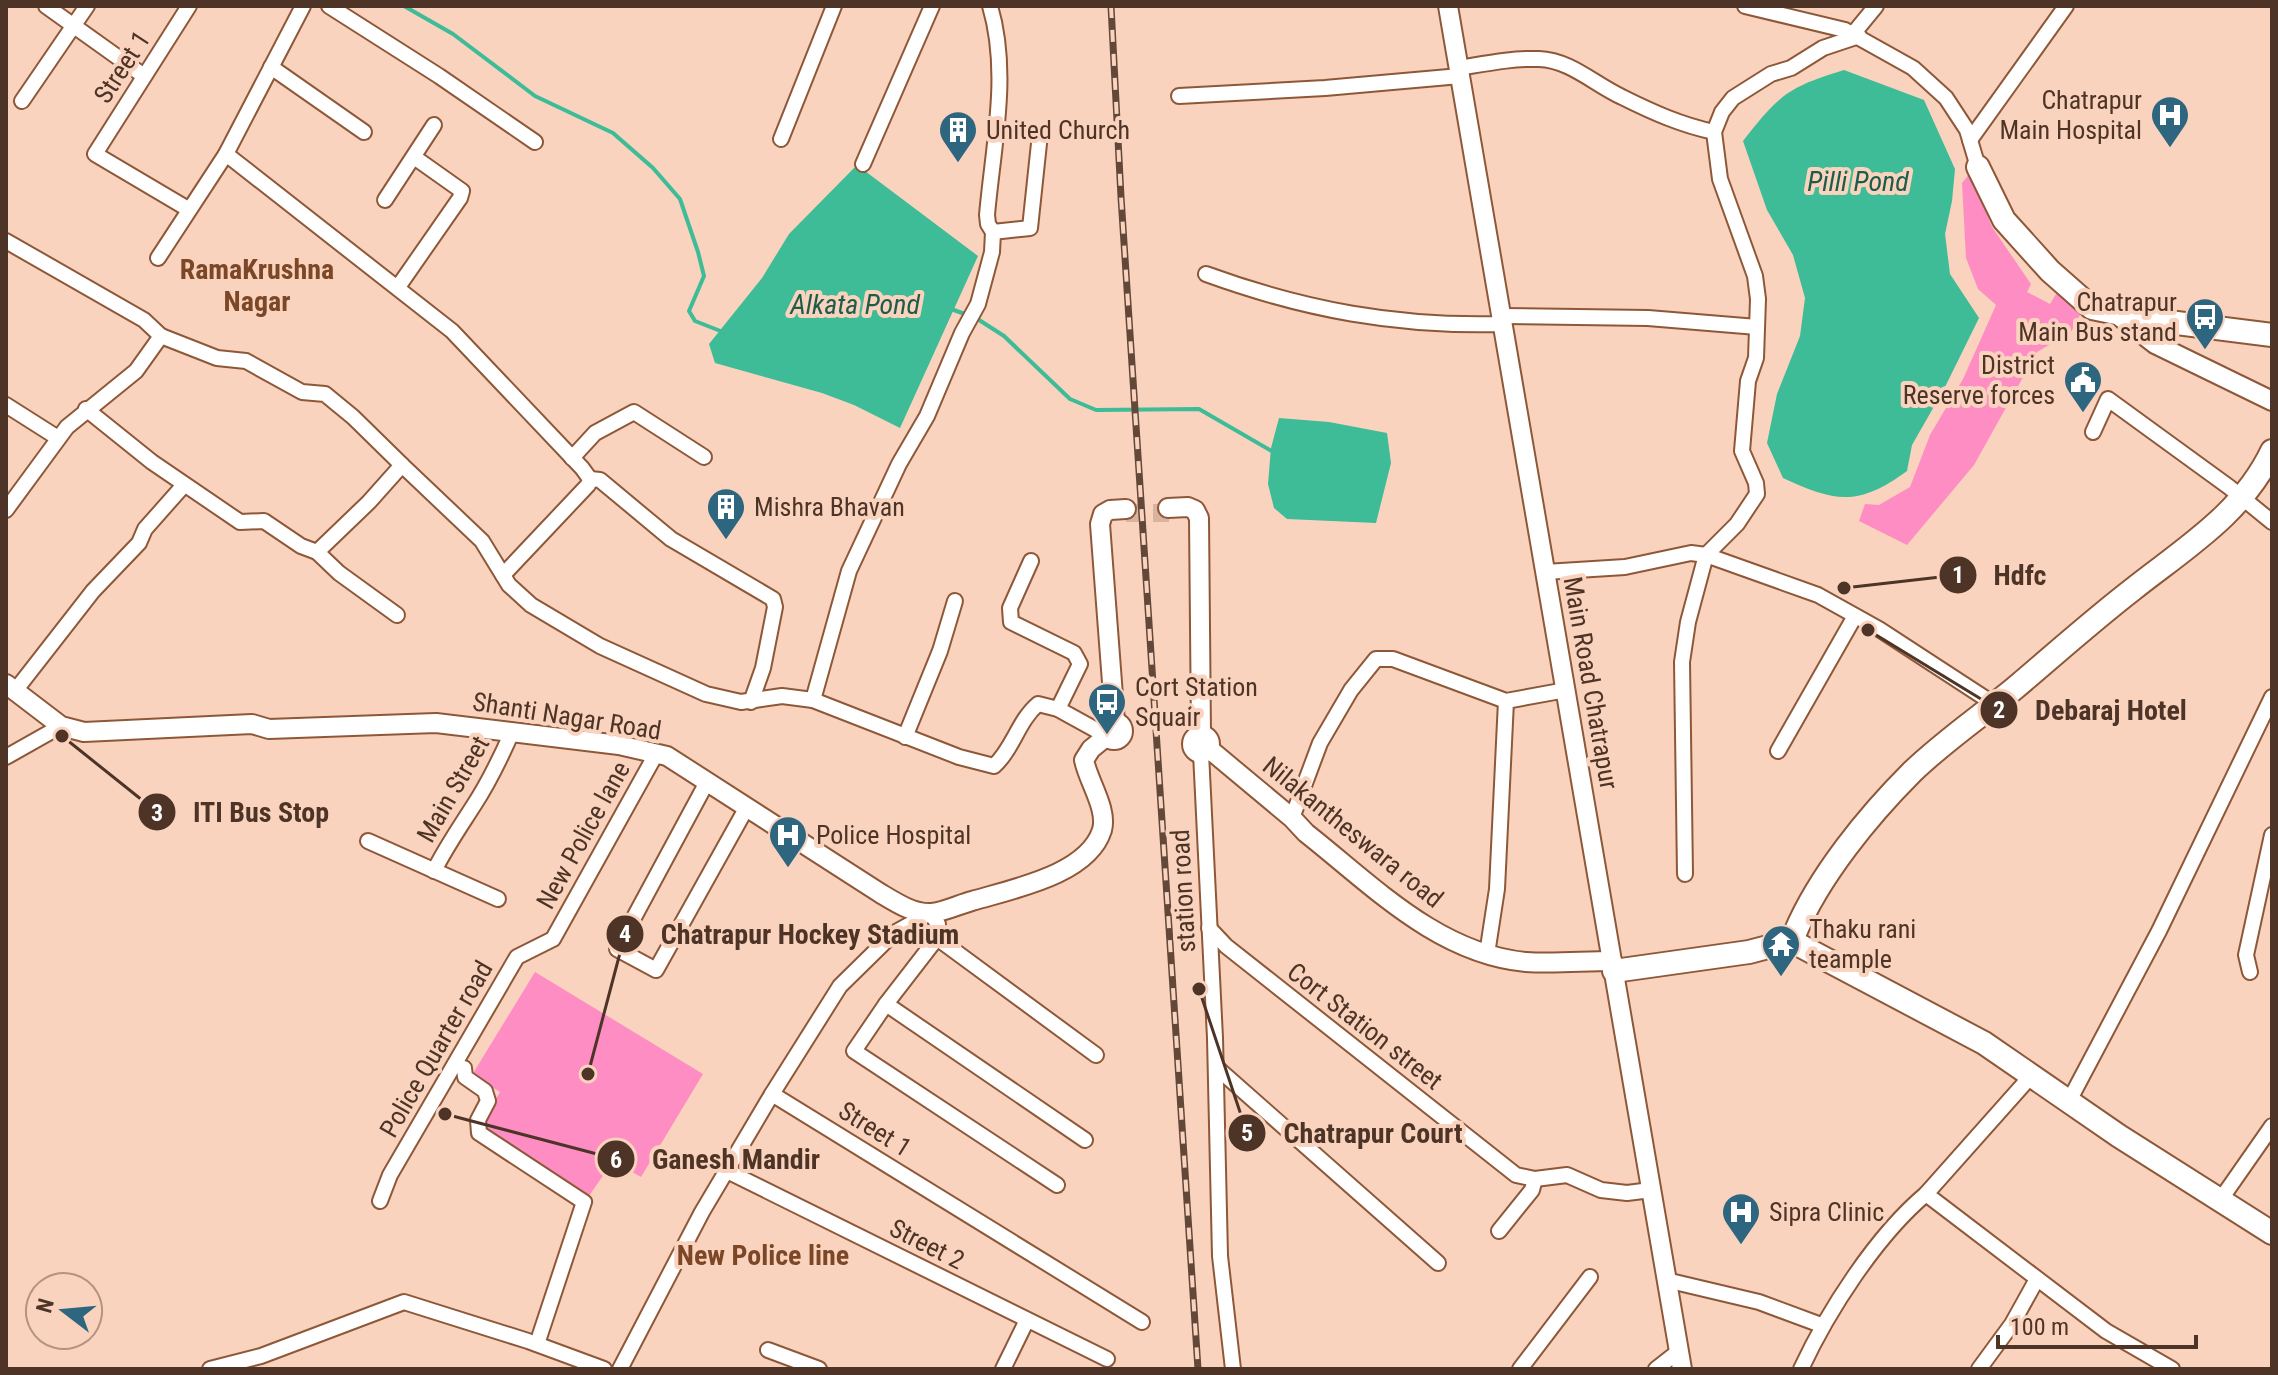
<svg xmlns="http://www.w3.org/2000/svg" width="2278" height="1375" font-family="'Roboto Condensed',sans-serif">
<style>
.green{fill:#fe8dc4}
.water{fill:#3ebb97}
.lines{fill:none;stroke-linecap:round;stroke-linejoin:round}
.stream{stroke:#3ebb97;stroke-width:4}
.tertiary-tunnel{stroke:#d7b3a0;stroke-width:18;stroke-dasharray:18 9;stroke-linecap:butt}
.minor-casing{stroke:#8e5838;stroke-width:18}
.tertiary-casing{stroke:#8e5838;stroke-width:22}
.secondary-casing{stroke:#8e5838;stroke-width:26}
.minor{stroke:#fff;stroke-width:14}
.tertiary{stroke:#fff;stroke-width:18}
.secondary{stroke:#fff;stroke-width:22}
.rail-casing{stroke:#634839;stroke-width:7}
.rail{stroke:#f9d3be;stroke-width:4;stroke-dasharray:12;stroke-linecap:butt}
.labels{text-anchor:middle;stroke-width:8;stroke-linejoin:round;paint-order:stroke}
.street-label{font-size:26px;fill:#4d3426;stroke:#f9d3be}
.poi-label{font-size:26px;fill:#4d3426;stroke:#f9d3be;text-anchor:start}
.water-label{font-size:28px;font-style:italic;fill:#1c5d4a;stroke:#f9d3be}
.neighbourhood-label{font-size:28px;font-weight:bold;fill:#7c4727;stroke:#f9d3be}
.leader{fill:none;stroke:#4d3426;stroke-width:3}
.callout-dot{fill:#4d3426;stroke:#f9d3be;stroke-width:3}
.mark-label{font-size:24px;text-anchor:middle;font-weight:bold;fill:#fff}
.callout-label{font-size:28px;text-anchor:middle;font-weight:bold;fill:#4d3426;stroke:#f9d3be;stroke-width:8;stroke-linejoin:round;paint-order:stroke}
</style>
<rect width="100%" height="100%" fill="#f9d3be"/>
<!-- green -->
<g class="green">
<path d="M1970,173L1992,227L2031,284L2027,292L2050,304L2056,294L2082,311L2071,332L2037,352L1974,465L1907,545L1859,521L1865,504L1879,505L1910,487L1930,435L1963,379L1996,305L1978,289L1966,258L1962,183Z"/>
<path d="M535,972L703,1074L641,1177L613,1161L589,1196L480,1124L500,1092L472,1075Z"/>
</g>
<!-- water -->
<g class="water">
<path d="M1844,70L1924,100L1955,169L1952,201L1945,234L1950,274L1979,318L1944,389L1912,445L1907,471C1858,507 1835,502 1783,478L1767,443L1777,394L1800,336L1805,298L1793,255L1767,210L1743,141C1779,95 1788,87 1844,70Z"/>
<path d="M857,165L978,256L900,428L854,405L822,393L715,363L709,344L762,278L789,234Z"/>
<path d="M1279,418L1329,422L1387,433L1391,463L1376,523L1287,519L1274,508L1268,484L1271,448Z"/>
</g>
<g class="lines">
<!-- stream -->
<g class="stream">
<path d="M404,6L453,34L535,96L613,133L653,168L680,199L698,252L704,276L689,311L695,321L723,332"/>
<path d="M951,309L976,318L1004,336L1070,399L1096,410L1199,409L1275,453"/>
</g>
<!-- tertiary-tunnel -->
<path class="tertiary-tunnel" d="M1126,513H1169"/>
<!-- minor casing -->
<g class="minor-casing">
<g id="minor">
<path d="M46,6L144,76"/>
<path d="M329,6L439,76L535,142"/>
<path d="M1745,6L1845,30L1913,68L1946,98L1967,130L1978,167"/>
<path d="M1853,34L1876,6"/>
<path d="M271,67L364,132"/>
<path d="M1459,68C1484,64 1512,58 1539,59C1570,60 1594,84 1622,97C1652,112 1681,125 1714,132"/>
<path d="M1179,96L1325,88L1460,76"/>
<path d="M22,101L87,6"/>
<path d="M781,139L834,6"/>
<path d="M1970,140L2066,6"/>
<path d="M226,154L452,331L582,468L590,479L588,485L503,575"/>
<path d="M863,164L932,6"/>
<path d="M385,200L434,125"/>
<path d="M188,209L95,154L189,6"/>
<path d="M993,232L1030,228L1040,134"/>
<path d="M6,241L144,320L161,336"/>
<path d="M158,258L226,154L303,6"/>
<path d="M1206,274C1305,310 1397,327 1503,324"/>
<path d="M398,287L460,198L462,191L414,157"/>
<path d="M1501,316L1648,318L1757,327"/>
<path d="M6,405L58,438"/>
<path d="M86,409L152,462L240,522L264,521L301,546L317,552L369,502L402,465L482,541L509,585L531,605L600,646L706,694L741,702L782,696L813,700L959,757L994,766C1013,749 1018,721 1038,704L1058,709L1107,736"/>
<path d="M2093,432L2108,399L2229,487L2272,522"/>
<path d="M572,458L595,433L634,412L704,457"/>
<path d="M590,479L600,480L671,539L773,599L775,607L763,668L751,702"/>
<path d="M6,510L67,427L136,371L161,336L217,358L246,361L302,392L325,394L353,417L402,465"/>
<path d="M317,552L339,573L397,615"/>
<path d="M1031,561L1010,608L1011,622L1074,653L1080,664L1058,709"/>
<path d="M1545,572L1625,567L1691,553L1706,555L1818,595L1879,629L1994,704"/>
<path d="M15,691L93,591L139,543L145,529L184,485"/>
<path d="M813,700L849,571L899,464L927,416L962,333L978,304L992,252L993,232L988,224L987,215C993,146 1010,73 990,6"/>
<path d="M905,737L940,651L955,601"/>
<path d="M1778,751L1855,616"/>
<path d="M1201,753L1215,1038L1220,1256L1233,1369"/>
<path d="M6,757L61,726"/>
<path d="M707,782L617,949L656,970L747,807"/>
<path d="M1292,818L1320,743L1351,690L1376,659H1393L1506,701L1566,690"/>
<path d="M368,841L498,899"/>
<path d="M434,871C446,847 460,827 474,805C489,782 501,757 512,732"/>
<path d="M1685,874L1682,662L1688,622L1706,555L1737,524L1757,494L1756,483L1742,451L1748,381L1756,358L1758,299L1755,276L1720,179L1714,132L1722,112L1733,98L1771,74L1791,68L1823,48L1859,36"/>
<path d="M1209,928L1226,946L1516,1175L1535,1179L1567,1175L1601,1190L1627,1193L1651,1190"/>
<path d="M937,938L1096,1055"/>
<path d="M1487,954L1497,889L1506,701"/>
<path d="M2250,972L2246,955L2272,835"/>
<path d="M886,1004L1085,1140"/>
<path d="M1216,1067L1438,1263"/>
<path d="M464,1068L465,1077L485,1091L488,1101L478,1120L479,1133L584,1202L537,1344"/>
<path d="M2031,1076L1926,1194L2106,1331L2172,1369"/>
<path d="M772,1094L1142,1322"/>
<path d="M2069,1101L2159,931L2272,697"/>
<path d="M727,1171L1107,1359"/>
<path d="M2221,1199L2272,1126"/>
<path d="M380,1201L390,1175L517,957L553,939L656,754"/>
<path d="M1499,1231L1532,1190L1535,1179"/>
<path d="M1666,1280L1759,1302L1821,1325"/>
<path d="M768,1350L819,1369"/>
<path d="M210,1369L261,1356L404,1302L528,1341L604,1369"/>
<path d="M620,1369L702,1212L772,1094L840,986L894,933L930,913L938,924L937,938L886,1004L854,1051L1057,1185"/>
<path d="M1003,1369L1027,1320"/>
<path d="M1520,1369L1590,1277"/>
<path d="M1656,1369L1679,1351"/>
<path d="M1801,1369C1828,1311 1876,1236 1926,1194"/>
<path d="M1979,1369L2012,1324L2037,1279"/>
</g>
</g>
<!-- tertiary casing -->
<g class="tertiary-casing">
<g id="tertiary">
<path d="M1448,6L1682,1369"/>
<path d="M2115,313L2155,344L2272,401"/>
<path d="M1168,508L1188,507L1195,510L1199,518L1201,735"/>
<path d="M6,684L61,726L84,732L252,724L269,729L436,723L619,745L667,756L880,893C895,902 913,914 931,913C944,912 960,904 972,901C1012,889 1088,875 1102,830C1108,809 1088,781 1084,760L1091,749L1107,736"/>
<path d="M1115,722L1100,524L1103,514L1110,510L1126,509"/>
<circle cx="1114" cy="731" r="9"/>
<circle cx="1201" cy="744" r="9"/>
<path d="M1208,748L1292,818L1306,833C1372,885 1438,954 1526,962C1554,964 1584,961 1612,961"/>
</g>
</g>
<!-- secondary casing -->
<g class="secondary-casing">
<g id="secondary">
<path d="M1978,167L2004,220L2050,271L2092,308L2145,319L2272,335"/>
<path d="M1795,933C1819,876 1868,816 1912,772C1944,741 1981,716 2015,688C2054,655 2092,621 2132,590C2185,548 2242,514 2272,451"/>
<path d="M1797,944L1984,1043L2119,1136L2272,1233"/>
<path d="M1614,971L1749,952L1783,943"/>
</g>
</g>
<!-- minor -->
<use href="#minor" class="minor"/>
<!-- tertiary -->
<use href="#tertiary" class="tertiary"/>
<!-- secondary -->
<use href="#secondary" class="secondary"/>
<!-- rail casing -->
<g class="rail-casing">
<path id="rail" d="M1111,6L1121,197L1198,1369"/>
</g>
<!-- rail -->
<use href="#rail" class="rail"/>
</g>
<!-- icons -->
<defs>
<g id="hospital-pin" transform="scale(2)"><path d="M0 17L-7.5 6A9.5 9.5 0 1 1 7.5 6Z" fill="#2e6680" stroke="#f9d3be"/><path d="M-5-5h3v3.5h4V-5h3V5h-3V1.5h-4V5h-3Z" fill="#fff"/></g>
<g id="building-pin" transform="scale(2)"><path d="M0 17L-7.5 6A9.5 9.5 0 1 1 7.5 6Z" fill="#2e6680" stroke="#f9d3be"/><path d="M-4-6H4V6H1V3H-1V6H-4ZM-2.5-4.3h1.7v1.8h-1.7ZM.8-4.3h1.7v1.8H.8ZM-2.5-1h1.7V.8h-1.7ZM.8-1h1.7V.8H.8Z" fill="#fff"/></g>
<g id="bus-pin" transform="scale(2)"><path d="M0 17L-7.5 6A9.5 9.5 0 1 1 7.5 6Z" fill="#2e6680" stroke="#f9d3be"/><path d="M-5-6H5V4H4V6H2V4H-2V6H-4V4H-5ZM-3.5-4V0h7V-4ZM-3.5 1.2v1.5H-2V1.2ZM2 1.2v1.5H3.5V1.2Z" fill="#fff"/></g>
<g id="civic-pin" transform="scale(2)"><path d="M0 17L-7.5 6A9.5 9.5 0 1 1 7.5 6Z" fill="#2e6680" stroke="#f9d3be"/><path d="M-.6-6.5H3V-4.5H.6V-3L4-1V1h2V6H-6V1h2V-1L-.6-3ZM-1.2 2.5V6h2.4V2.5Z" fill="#fff"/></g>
<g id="temple-pin" transform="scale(2)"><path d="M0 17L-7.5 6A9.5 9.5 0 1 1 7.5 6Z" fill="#2e6680" stroke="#f9d3be"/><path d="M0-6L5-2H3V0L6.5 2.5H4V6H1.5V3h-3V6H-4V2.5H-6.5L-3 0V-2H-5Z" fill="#fff"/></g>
</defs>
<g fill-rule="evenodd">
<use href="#hospital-pin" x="2170" y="115"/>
<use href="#building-pin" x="958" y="130"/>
<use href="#bus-pin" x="2205" y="317"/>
<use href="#civic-pin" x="2083" y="380"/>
<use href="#building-pin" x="726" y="507"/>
<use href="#bus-pin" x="1107" y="702"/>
<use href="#hospital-pin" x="788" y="835"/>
<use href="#temple-pin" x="1781" y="944"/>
<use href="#hospital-pin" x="1741" y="1212"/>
</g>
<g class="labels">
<!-- street labels -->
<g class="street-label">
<text transform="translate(122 67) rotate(-57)" y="9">Street 1</text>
<text transform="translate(1591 683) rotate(80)" y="9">Main Road Chatrapur</text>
<text transform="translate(567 716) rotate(9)" y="9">Shanti Nagar Road</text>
<text transform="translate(453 789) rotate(-60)" y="9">Main Street</text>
<text transform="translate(1353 832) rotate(39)" y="9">Nilakantheswara road</text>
<text transform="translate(583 835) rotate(-61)" y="9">New Police lane</text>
<text transform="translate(1183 891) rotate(-93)" y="9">station road</text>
<text transform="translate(1365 1026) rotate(38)" y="9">Cort Station street</text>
<text transform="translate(436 1049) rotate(-60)" y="9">Police Quarter road</text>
<text transform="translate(875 1129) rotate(32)" y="9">Street 1</text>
<text transform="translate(927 1244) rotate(27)" y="9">Street 2</text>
</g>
<!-- poi labels -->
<g class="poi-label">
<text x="2142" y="109" text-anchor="end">Chatrapur<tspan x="2142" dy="30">Main Hospital</tspan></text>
<text x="986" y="139">United Church</text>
<text x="2177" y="311" text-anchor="end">Chatrapur<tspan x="2177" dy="30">Main Bus stand</tspan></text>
<text x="2055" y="374" text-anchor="end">District<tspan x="2055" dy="30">Reserve forces</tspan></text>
<text x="754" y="516">Mishra Bhavan</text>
<text x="1135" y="696">Cort Station<tspan x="1135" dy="30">Squair</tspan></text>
<text x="816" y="844">Police Hospital</text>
<text x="1809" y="938">Thaku rani<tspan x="1809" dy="30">teample</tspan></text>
<text x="1769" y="1221">Sipra Clinic</text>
</g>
<!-- water labels -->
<g class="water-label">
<text x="1858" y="191">Pilli Pond</text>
<text x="855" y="314">Alkata Pond</text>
</g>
<!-- neighbourhood labels -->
<g class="neighbourhood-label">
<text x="257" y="279">RamaKrushna<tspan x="257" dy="32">Nagar</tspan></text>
<text x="763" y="1265">New Police line</text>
</g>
</g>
<!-- callouts -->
<path class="leader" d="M1844 588L1958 575M1868 630L1999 710M62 736L157 812M588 1074L625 934M1199 989L1247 1133M445 1114L616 1159"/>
<g class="callout-dot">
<circle cx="1844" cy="588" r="8"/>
<circle cx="1868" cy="630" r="8"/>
<circle cx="62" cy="736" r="8"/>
<circle cx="588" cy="1074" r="8"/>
<circle cx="1199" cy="989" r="8"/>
<circle cx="445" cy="1114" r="8"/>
<circle cx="1958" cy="575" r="20"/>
<circle cx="1999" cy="710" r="20"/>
<circle cx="157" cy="812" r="20"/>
<circle cx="625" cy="934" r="20"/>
<circle cx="1247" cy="1133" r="20"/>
<circle cx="616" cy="1159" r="20"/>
</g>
<g class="mark-label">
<text x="1958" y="583">1</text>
<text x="1999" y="718">2</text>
<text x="157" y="821">3</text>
<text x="625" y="942">4</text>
<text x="1247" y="1141">5</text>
<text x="616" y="1168">6</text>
</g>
<g class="callout-label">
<text x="2020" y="585">Hdfc</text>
<text x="2111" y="720">Debaraj Hotel</text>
<text x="261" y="822">ITI Bus Stop</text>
<text x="810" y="944">Chatrapur Hockey Stadium</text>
<text x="1373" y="1143">Chatrapur Court</text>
<text x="736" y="1169">Ganesh Mandir</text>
</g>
<!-- border -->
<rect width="2278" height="1375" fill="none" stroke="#4d3426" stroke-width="16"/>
<!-- north arrow -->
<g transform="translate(64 1311) rotate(286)"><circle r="38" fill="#f9d3be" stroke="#b49381" stroke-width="2"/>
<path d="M0-6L14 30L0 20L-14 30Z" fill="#2e6680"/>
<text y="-12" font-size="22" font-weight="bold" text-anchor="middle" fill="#4d3426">N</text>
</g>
<!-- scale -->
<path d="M1998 1335v12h198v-12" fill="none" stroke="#4d3426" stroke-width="4"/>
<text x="2010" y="1335" font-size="24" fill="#4d3426" stroke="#f9d3be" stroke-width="6" paint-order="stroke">100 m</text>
</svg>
